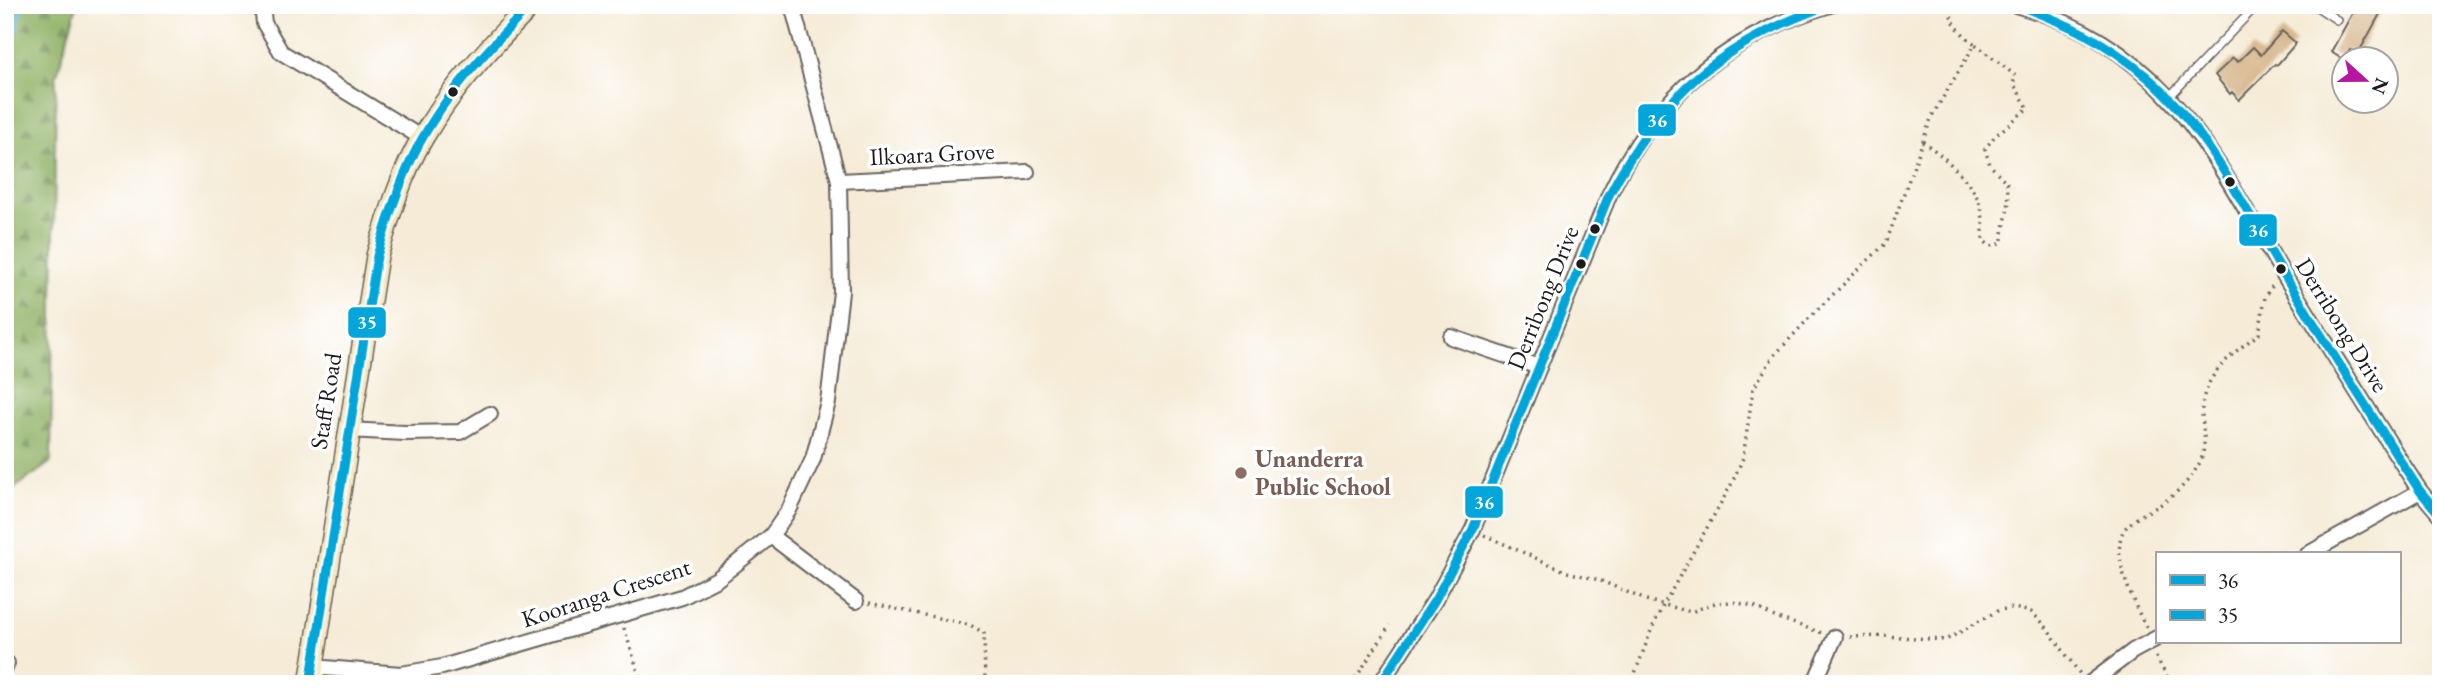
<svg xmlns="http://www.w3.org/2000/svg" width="2446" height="689" font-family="'EB Garamond',serif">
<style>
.forest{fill:url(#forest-firs);stroke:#556640;stroke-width:2}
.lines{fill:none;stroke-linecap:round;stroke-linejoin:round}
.stream{stroke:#5eb3da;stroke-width:5}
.building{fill:#d6b58a}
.lane-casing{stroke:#68645d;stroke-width:10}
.street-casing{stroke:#68645d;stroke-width:18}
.secondary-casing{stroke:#68645d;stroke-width:24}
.path{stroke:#68645d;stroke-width:3.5;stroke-dasharray:2 5;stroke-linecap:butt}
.lane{stroke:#fff;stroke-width:7}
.street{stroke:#fff;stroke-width:14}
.secondary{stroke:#f7e8c3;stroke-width:21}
.bus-1-casing{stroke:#fff;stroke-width:14}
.bus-2-casing{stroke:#fff;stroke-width:14}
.bus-1{stroke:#03a6da;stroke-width:9}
.bus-2{stroke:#03a6da;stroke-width:9}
.bus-dot{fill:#1c1c1c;stroke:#fff;stroke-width:2.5}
.education-dot{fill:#8d6e63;stroke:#fff;stroke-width:2.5}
.labels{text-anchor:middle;stroke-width:7;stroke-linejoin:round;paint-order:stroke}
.street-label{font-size:24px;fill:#1c1c1c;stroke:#fff}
.education-label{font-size:24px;font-weight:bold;fill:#785e54;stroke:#fff;text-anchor:start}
.line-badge{stroke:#fff;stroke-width:2.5}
.badge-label{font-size:19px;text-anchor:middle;font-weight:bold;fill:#fff}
</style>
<defs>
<pattern id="forest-firs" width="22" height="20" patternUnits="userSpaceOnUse" patternTransform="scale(1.75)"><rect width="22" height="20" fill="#8eb064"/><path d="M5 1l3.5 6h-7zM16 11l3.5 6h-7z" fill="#738e52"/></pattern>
</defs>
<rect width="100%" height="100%" fill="#fff"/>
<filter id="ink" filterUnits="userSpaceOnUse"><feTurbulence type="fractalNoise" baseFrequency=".0143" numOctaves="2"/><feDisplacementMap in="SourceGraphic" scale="14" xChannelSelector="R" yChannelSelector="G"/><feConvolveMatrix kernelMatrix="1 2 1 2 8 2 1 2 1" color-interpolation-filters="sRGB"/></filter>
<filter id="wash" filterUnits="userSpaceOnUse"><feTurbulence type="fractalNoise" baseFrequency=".00686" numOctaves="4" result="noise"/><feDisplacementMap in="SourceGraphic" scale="28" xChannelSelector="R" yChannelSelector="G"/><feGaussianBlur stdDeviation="1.57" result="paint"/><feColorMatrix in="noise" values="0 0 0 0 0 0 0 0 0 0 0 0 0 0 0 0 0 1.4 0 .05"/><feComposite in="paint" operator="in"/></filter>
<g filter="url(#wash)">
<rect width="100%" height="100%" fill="#f5ebd6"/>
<!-- forest -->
<path class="forest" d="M5,5H77L56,78L51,462L5,495Z"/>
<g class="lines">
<!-- stream -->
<path class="stream" d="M5,70L22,5"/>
</g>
<g id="blocks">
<!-- building -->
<g class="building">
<path d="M2357,5H2385L2358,54L2350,50L2344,60L2331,52Z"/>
<path d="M2282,31L2296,43L2277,65L2275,64L2239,100L2232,92L2230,94L2215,75L2233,58L2238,62L2253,47L2261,55Z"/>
</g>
</g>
</g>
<g filter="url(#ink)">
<use href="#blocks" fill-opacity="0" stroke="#68645d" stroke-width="2"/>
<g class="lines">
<!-- lane casing -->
<g class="lane-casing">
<g id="lane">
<path d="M2314,5L2337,20"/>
<path d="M2169,97L2257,5"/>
</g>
</g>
<!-- street casing -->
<g class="street-casing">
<g id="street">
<path d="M262,5L264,23L281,52L422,138"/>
<path d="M2016,5C2167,48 2211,152 2284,275C2323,339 2364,402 2403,465L2420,491L2441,516"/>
<path d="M839,181L1027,172"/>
<path d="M1451,337L1539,367"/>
<path d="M348,430L405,433L460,432L490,414"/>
<path d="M771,536L856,601"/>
<path d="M2308,554L2420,491"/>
<path d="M5,667L7,663"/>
<path d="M312,667L401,674L442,667L682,597L717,579L771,536L789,510L813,459L828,402L841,292L839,181L792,5"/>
<path d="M1380,684L1435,600L1473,529L1609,195C1656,96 1725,37 1830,5"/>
<path d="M1814,684L1835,637"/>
<path d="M2089,684L2133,651L2157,638"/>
</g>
</g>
<!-- secondary casing -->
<g class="secondary-casing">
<path id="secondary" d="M310,684L377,256C389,216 401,174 423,137C452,87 491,46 531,5"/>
</g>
<!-- path -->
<g class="path">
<path d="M1922,142C1942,153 1969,180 1979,201C1984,213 1983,228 1983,240L1990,246L2001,244L2009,202L2007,183L1990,165L1985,149L1994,137L2028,108L2013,83L2016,76L1975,44"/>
<path d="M1484,535L1567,572L1599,580L1646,600L1691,612L1715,603L1732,602L1754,606L1772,616L1822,633"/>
<path d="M869,603L970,625L984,633L985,684"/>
<path d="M2146,627C2135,606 2112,559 2122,534C2127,521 2148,512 2160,505C2176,494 2191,480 2200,462C2207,447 2203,430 2202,414C2200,378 2232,353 2259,334L2265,297L2273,285"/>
<path d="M624,628L642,684"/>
<path d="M1850,637L1884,636L1946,640L1999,610L2014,608L2031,612L2044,624L2080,674"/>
<path d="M2156,657L2166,675L2174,684"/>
<path d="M1352,684L1390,625"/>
<path d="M1628,684L1634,676L1652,628L1664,604L1731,485L1743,458L1753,389L1773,357L1812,315L1886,243L1932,116L1975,44C1962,34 1950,23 1949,5"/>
</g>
<!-- lane -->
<use href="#lane" class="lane"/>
<!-- street -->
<use href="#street" class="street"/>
<!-- secondary -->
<use href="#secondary" class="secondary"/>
<!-- bus-1 casing -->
<g class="bus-1-casing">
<g id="bus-1">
<path d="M2017,5C2066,23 2106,41 2146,76C2208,129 2244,208 2285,276C2323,340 2364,402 2403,465L2420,491L2441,516"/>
<path d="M1380,684L1435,600L1473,529L1609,195C1663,92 1720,44 1829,5"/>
</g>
</g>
<!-- bus-2 casing -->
<g class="bus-2-casing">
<path id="bus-2" d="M310,684L377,256C387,221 398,187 414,154C442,97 487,50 531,5"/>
</g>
<!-- bus-1 -->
<use href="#bus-1" class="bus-1"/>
<!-- bus-2 -->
<use href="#bus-2" class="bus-2"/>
</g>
</g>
<!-- markers -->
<g class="bus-dot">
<circle cx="453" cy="92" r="6"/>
<circle cx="2230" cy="182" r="6"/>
<circle cx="1595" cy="229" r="6"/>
<circle cx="1581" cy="264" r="6"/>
<circle cx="2281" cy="269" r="6"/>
</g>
<circle class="education-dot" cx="1241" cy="473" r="7"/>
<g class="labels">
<!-- street labels -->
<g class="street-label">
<text transform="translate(932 154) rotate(-3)" y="8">Ilkoara Grove</text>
<text transform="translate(1543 298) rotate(-68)" y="8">Derribong Drive</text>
<text transform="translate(2342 325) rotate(58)" y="8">Derribong Drive</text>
<text transform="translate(326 401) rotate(-81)" y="8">Staff Road</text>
<text transform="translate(606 593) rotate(-18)" y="8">Kooranga Crescent</text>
</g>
<!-- education labels -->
<g class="education-label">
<text x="1255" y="467">Unanderra<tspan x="1255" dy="28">Public School</tspan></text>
</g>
</g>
<g class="line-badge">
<rect x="1637" y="103" width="40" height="34" rx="7" fill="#03a6da"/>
<rect x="2238" y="213" width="40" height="34" rx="7" fill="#03a6da"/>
<rect x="347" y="306" width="40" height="33" rx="7" fill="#03a6da"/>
<rect x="1464" y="485" width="40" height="34" rx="7" fill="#03a6da"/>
</g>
<g class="badge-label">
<text x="1657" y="127">36</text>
<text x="2258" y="237">36</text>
<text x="367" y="329">35</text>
<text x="1484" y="509">36</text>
</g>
<!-- margin -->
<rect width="2446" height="689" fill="none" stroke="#fff" stroke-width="28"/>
<!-- legend -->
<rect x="2156" y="552" width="245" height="91" fill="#ffffff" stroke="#a4a4a4" stroke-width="2"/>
<rect x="2170" y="575" width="35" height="10" fill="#03a6da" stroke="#a4a4a4" stroke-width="2"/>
<text x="2218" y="588" font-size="21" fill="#1c1c1c">36</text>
<rect x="2170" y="610" width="35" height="10" fill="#03a6da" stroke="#a4a4a4" stroke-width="2"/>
<text x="2218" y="622" font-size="21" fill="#1c1c1c">35</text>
<!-- north arrow -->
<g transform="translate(2365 80) rotate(111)"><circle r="33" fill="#ffffff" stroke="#a4a4a4" stroke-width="2"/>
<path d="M0-5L12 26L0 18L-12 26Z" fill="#b5179e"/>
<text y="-10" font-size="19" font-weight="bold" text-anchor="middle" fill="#1c1c1c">N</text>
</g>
</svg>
